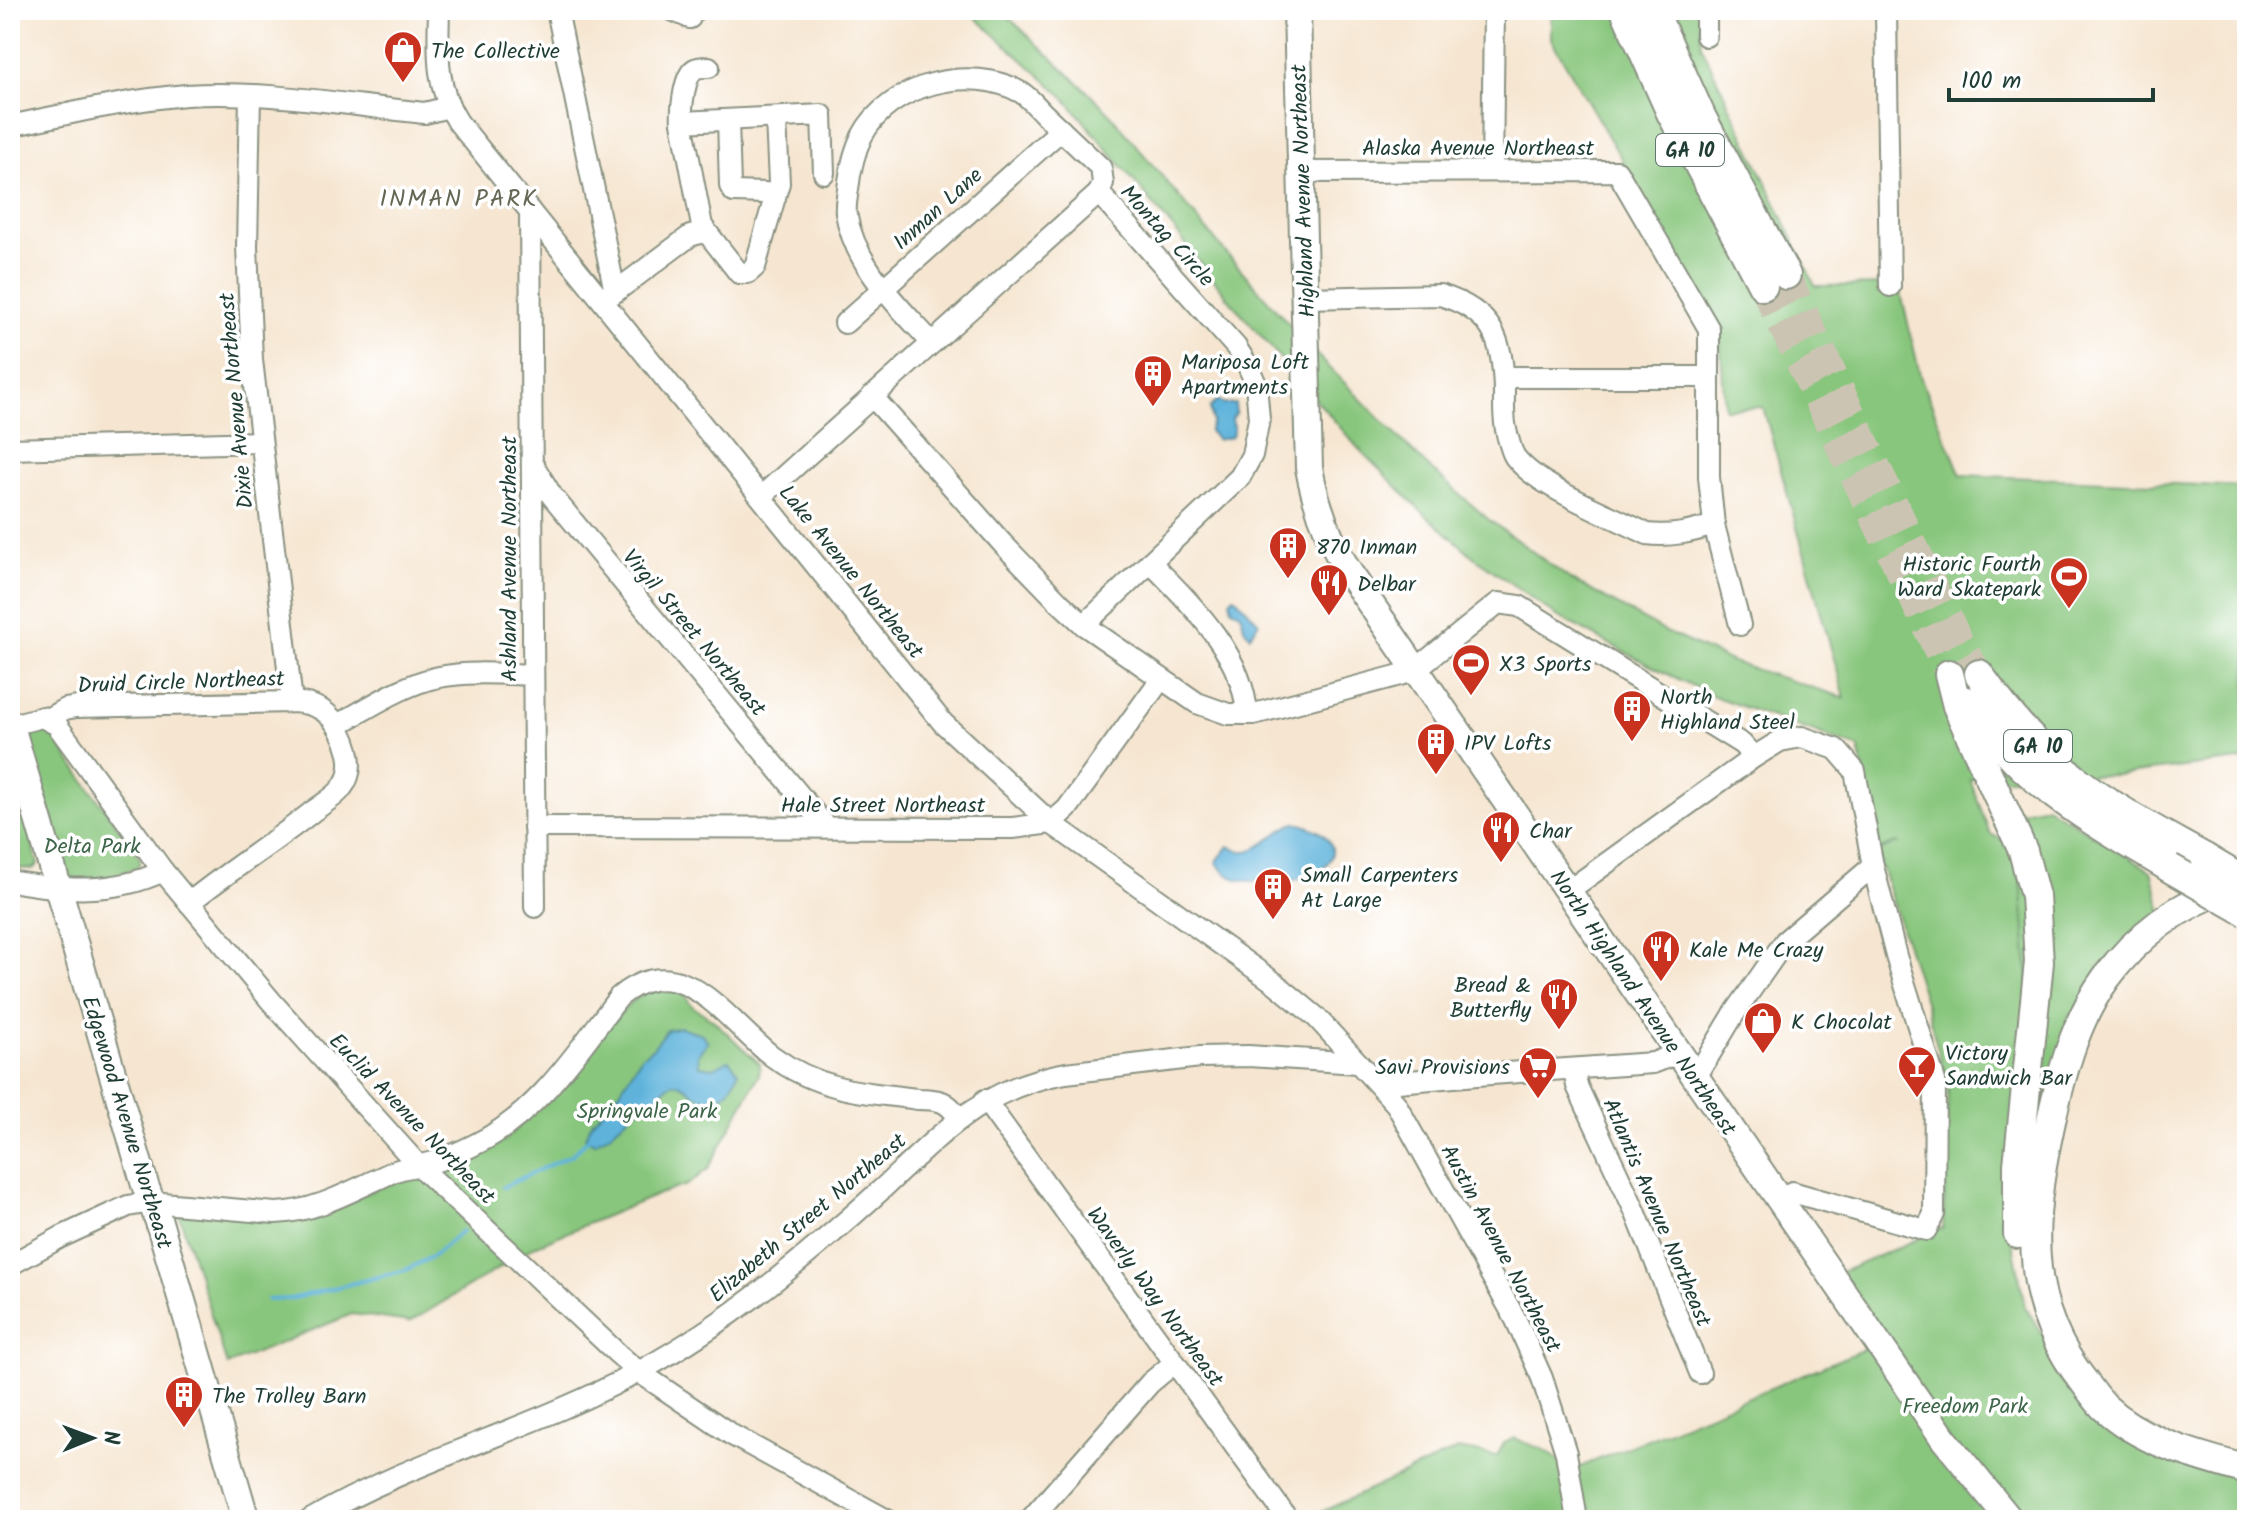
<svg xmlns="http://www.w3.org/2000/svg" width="2257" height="1530" font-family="Kalam,sans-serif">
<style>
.green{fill:#88c67d;stroke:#548258;stroke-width:2}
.water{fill:#5fb3db;stroke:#3f7888;stroke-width:2}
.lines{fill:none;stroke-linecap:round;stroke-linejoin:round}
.stream{stroke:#5fb3db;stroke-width:4}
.highway-tunnel{stroke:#cbc4b2;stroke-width:28;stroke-dasharray:28 14;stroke-linecap:butt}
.minor-casing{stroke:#8a9282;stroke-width:24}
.major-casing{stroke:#8a9282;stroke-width:30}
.highway-casing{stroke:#8a9282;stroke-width:32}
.minor{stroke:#fff;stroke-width:20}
.major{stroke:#fff;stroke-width:26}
.highway{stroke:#fff;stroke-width:28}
.highway-bridge-casing{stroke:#8a9282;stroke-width:32;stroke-linecap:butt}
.highway-bridge{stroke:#fff;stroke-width:28}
.labels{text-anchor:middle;stroke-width:7;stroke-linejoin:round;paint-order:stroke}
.shield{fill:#fff;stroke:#627771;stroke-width:2}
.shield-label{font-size:20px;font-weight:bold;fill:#1f3d34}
.poi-label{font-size:22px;fill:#1f3d34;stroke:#fff;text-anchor:start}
.street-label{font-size:22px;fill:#1f3d34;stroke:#fff}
.park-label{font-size:22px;fill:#3e664a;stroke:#fff}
.neighbourhood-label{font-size:24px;letter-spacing:2px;fill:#656855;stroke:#fff}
</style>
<rect width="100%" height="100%" fill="#fff"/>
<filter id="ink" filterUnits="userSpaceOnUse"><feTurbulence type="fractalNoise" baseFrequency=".0125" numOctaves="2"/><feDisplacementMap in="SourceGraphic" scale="16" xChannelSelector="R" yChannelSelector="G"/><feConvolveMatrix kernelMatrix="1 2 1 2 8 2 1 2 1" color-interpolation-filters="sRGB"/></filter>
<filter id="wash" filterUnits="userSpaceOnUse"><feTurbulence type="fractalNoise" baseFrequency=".006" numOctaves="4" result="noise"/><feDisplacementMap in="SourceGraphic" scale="32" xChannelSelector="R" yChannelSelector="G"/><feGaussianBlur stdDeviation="1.8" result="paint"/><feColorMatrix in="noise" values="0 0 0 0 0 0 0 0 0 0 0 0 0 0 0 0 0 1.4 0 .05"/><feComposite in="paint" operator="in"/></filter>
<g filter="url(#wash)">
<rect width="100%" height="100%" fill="#f6e6d1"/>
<!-- green -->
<g class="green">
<path d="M967,10H1001L1105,108L1226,253L1313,351L1425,464L1488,519L1570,579L1666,632L1735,663L1845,698L1763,407L1725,409L1720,338L1635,182L1551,39V10H1699L1701,45L1815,286L1899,285L1921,379L1961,475L2247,487V759L2119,775L1970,779L1990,834L2012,844L2032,933L2012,1238L2025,1307L2082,1394L2247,1478V1520H2028L2007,1500L1984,1520H1304L1458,1449L1497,1456L1504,1443L1515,1438C1526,1444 1536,1446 1546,1451C1556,1456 1562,1467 1573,1470L1884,1341L1837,1274L1943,1228L1948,1088L1927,1008L1877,852L1900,842L1877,850L1859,748L1716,697L1651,666L1555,615L1474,557L1419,509L1358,448L1229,299L1173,228L1063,96Z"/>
<path d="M42,728L53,737L140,858V863L136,868C117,874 88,884 69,878L31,744L33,732Z"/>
<path d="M10,780L15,781L38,864L33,869L10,868Z"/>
<path d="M2046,806L2151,871L2163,915L2100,976L2032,1199L2034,1056L2016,812Z"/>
<path d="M679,988L692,1006L713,1020L760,1064L759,1075L708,1169L687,1185L659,1194L537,1245L410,1322L352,1314L227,1365L179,1214L362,1194L481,1152L506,1140L630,1003L651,989L661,991Z"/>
</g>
<!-- water -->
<g class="water">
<path d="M1218,400L1225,404H1235L1236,414L1231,420L1234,427L1232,437L1217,440L1209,431L1213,422L1210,408Z"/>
<path d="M1234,596L1259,622L1250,636L1244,628L1241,613L1232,609L1230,600Z"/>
<path d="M1296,823C1322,827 1349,849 1319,871C1303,884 1253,884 1234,878C1226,875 1221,868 1216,862L1229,846C1257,864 1271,829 1296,823Z"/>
<path d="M680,1027L702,1034L708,1042L698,1054L699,1066L714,1068L729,1060L738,1072C732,1092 716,1108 695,1094C686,1087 684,1083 673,1083L664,1089L658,1099L636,1110L610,1134L594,1143L585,1137L593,1121L618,1094L642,1056L653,1048L667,1030Z"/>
</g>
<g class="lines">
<!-- stream -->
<g class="stream">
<path d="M503,1187L573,1154L590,1137"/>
<path d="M268,1300L290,1299L406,1270L433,1256L462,1231"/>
</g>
</g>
</g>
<g filter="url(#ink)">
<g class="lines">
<!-- highway-tunnel -->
<g class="highway-tunnel">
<path d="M1786,275L1960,643L1979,674"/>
<path d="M1763,286L1949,674"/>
</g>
<!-- minor casing -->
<g class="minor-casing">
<g id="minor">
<path d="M439,10C438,51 435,87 458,122L943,723L1051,823L1275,983L1316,1017L1396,1104L1516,1320L1542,1378L1566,1453L1577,1520"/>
<path d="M557,10L615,292L604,300"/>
<path d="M672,10L690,18"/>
<path d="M1706,10V36"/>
<path d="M1886,10L1890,286"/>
<path d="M709,67C706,67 698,67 695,69C684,74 681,111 682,122L702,226L739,273H748L755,267L779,183L776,118"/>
<path d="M250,95L247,247L252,360L292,702"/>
<path d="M728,120L730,186L734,192L765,193L775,197"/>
<path d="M682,122L822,115L824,173"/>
<path d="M10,126C68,114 126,100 186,95C265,90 346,105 425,113L449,107"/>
<path d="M1492,171L1494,10"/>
<path d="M1300,172L1617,171L1709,329V477L1714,525L1740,625"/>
<path d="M530,211L535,907"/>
<path d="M615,292L690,236L704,232"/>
<path d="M1306,298L1440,295C1493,311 1503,339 1504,391C1504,405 1503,421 1507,434C1509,441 1511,451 1515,457C1538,488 1611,515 1647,534C1671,537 1692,532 1714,525"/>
<path d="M845,323L1061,130"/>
<path d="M932,343C897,304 855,267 846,213C845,205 847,197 848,189C850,172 854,152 862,136C889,84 971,63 1022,93C1030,98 1037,107 1044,114C1063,132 1082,150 1101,168L1103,183L1099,193"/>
<path d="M1504,377H1709"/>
<path d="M872,396L1002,543L1060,603L1084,625L1197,703L1228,714H1254L1404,674L1416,669L1498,603L1519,606L1742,744L1754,757"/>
<path d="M10,449L261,442"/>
<path d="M532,463L552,496L826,827"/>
<path d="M762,496L1099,193L1236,347L1248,366L1256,384L1259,419L1252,455L1240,477L1084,625"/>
<path d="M1150,562C1190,603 1243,653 1247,714"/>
<path d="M49,718L65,709L77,707L292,702C315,703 330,711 341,732C350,750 356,771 341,789C334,798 321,805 312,812C272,844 228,871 189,903"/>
<path d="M11,725L42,717L57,725L163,871L271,1001L418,1165L618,1354L639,1372L732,1435L887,1520"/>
<path d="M337,725C369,708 403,684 439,677C470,671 502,674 533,675"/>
<path d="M534,827L1013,828L1051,823L1067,809L1161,679"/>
<path d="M10,881C61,890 114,895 163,871"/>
<path d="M1568,891L1754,757L1780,741L1802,737L1836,749L1855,771L1873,866L1896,956L1935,1081L1934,1214L1926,1230L1792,1192L1780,1200"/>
<path d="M1574,1070L1577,1086L1635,1211L1700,1373"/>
<path d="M1696,1077L1734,1014L1785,941L1873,866"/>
<path d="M1382,1086L1398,1082L1477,1075L1653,1063L1679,1053"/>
<path d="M985,1100L1284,1514L1285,1520"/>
<path d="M10,1265L61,1237L128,1206L151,1202L275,1213C318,1212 356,1188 395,1171C406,1167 419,1166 430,1163C445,1159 462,1151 476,1144C538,1114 578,1050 619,997C682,945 726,1021 772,1056C791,1070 815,1081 838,1087C863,1094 891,1095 917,1099C925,1099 934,1099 942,1102C948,1104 955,1112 960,1118"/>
<path d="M310,1520C414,1459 534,1429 640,1371C728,1323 807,1257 881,1190C941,1134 981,1088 1066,1073L1200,1057L1248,1056L1358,1063"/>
<path d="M1030,1520L1150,1383L1174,1363"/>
</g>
</g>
<!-- major casing -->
<g class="major-casing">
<g id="major">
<path d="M1297,10L1309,468C1316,506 1328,538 1348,571L1944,1439L2010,1520"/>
<path d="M10,723L145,1185L159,1222L246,1520"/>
</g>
</g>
<!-- highway casing -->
<g class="highway-casing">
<g id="highway">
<path d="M1625,10L1671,113L1763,286"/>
<path d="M1653,10L1702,118L1786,275"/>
<path d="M1949,674L1957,706L2023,851L2035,896L2039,962L2018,1165V1234"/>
<path d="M1979,674C2010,718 2045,758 2089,789C2125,815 2166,836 2205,858"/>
<path d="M1967,701C1984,724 2002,747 2023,767C2066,808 2119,837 2170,868"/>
<path d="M2231,886C2180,904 2138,934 2106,978C2077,1018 2064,1065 2053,1112C2031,1209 2018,1300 2085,1383C2091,1391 2097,1400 2104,1407C2144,1444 2197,1455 2247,1470"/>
</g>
</g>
<!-- minor -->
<use href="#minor" class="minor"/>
<!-- major -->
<use href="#major" class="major"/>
<!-- highway -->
<use href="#highway" class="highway"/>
<!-- highway-bridge casing -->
<g class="highway-bridge-casing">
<g id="highway-bridge">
<path d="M2205,858L2247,883"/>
<path d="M2170,868L2247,912"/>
</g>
</g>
<!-- highway-bridge -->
<use href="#highway-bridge" class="highway-bridge"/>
</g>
</g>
<!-- icons -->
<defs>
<g id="shop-pin" transform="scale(2)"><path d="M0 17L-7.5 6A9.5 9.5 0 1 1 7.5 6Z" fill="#c8321e" stroke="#fff"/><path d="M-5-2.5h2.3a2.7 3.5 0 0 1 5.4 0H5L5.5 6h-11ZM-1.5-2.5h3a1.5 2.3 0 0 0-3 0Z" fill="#fff"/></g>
<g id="building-pin" transform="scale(2)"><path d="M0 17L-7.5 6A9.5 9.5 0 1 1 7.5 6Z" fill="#c8321e" stroke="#fff"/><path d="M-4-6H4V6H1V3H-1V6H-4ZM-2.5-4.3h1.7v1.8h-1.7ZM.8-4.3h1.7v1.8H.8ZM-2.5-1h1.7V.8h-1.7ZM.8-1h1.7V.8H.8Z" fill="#fff"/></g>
<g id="stadium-pin" transform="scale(2)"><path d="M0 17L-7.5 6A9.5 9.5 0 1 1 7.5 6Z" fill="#c8321e" stroke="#fff"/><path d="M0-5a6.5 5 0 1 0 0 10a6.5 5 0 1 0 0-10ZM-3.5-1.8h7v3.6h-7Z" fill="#fff"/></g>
<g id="restaurant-pin" transform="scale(2)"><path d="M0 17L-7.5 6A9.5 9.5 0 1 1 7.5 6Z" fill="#c8321e" stroke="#fff"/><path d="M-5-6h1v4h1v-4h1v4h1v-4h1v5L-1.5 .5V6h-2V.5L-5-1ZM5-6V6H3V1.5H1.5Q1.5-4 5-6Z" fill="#fff"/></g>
<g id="bar-pin" transform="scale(2)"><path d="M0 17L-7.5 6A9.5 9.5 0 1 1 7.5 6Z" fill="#c8321e" stroke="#fff"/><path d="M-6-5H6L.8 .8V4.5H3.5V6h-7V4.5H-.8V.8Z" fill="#fff"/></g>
<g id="supermarket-pin" transform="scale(2)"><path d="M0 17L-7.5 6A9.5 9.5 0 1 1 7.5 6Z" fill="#c8321e" stroke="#fff"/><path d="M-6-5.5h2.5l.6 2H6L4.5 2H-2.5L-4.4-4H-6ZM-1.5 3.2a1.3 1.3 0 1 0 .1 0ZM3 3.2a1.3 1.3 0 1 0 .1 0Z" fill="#fff"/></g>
</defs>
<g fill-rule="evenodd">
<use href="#shop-pin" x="403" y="50"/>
<use href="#building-pin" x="1153" y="374"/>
<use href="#building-pin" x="1288" y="546"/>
<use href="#stadium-pin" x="2069" y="576"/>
<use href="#restaurant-pin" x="1329" y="583"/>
<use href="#stadium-pin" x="1471" y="663"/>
<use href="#building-pin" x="1632" y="709"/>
<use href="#building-pin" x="1436" y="742"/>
<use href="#restaurant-pin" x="1501" y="830"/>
<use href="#building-pin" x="1273" y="887"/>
<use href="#restaurant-pin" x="1661" y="949"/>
<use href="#restaurant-pin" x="1559" y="997"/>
<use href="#shop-pin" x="1763" y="1021"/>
<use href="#bar-pin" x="1917" y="1065"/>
<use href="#supermarket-pin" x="1538" y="1066"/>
<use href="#building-pin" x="184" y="1395"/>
</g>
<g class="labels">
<!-- shield labels -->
<g class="shield">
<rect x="1656" y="134" width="68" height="32" rx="6"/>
<rect x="2004" y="730" width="68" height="32" rx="6"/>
</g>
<g class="shield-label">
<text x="1690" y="157">GA 10</text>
<text x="2038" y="753">GA 10</text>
</g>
<!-- poi labels -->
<g class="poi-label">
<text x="431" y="58">The Collective</text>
<text x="1181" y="369">Mariposa Loft<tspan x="1181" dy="25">Apartments</tspan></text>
<text x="1316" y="554">870 Inman</text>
<text x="2041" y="571" text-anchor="end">Historic Fourth<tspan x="2041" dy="25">Ward Skatepark</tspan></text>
<text x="1357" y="591">Delbar</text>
<text x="1499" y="671">X3 Sports</text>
<text x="1660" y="704">North<tspan x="1660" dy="25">Highland Steel</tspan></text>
<text x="1464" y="750">IPV Lofts</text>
<text x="1529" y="838">Char</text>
<text x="1301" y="882">Small Carpenters<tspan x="1301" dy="25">At Large</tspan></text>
<text x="1689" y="957">Kale Me Crazy</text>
<text x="1531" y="992" text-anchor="end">Bread &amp;<tspan x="1531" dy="25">Butterfly</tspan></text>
<text x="1791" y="1029">K Chocolat</text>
<text x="1945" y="1060">Victory<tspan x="1945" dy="25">Sandwich Bar</tspan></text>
<text x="1510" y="1074" text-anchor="end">Savi Provisions</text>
<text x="212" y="1403">The Trolley Barn</text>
</g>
<!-- street labels -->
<g class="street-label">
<text x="1478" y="155">Alaska Avenue Northeast</text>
<text transform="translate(1302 191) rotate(-92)" y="8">Highland Avenue Northeast</text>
<text transform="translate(937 208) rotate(-42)" y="8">Inman Lane</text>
<text transform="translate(1168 235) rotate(48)" y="8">Montag Circle</text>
<text transform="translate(235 401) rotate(-95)" y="8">Dixie Avenue Northeast</text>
<text transform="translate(508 559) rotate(-90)" y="8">Ashland Avenue Northeast</text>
<text transform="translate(852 571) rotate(51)" y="8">Lake Avenue Northeast</text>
<text transform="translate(695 632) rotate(50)" y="8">Virgil Street Northeast</text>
<text transform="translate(181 681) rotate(-2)" y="8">Druid Circle Northeast</text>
<text x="883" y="812">Hale Street Northeast</text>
<text transform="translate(1644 1002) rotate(56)" y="8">North Highland Avenue Northeast</text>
<text transform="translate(413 1118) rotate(46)" y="8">Euclid Avenue Northeast</text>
<text transform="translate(128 1122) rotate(73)" y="8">Edgewood Avenue Northeast</text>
<text transform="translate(1658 1212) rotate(67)" y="8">Atlantis Avenue Northeast</text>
<text transform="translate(807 1217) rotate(-40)" y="8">Elizabeth Street Northeast</text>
<text transform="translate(1502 1248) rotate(62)" y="8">Austin Avenue Northeast</text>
<text transform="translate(1156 1296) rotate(54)" y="8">Waverly Way Northeast</text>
</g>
<!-- park labels -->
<g class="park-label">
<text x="92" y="853">Delta Park</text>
<text x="647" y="1118">Springvale Park</text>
<text x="1965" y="1413">Freedom Park</text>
</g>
<!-- neighbourhood labels -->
<g class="neighbourhood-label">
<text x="459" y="206">INMAN PARK</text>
</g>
</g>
<!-- margin -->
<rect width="2257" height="1530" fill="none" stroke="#fff" stroke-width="40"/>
<!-- north arrow -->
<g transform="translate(92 1438) rotate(89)" stroke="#ffffff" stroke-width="6" paint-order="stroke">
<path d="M0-6L14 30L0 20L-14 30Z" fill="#1f3d34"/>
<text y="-12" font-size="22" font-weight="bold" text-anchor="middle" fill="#1f3d34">N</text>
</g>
<!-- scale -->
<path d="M1949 88v12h204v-12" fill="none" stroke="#1f3d34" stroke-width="4"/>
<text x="1961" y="88" font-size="24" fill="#1f3d34" stroke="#ffffff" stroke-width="6" paint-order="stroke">100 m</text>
</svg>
